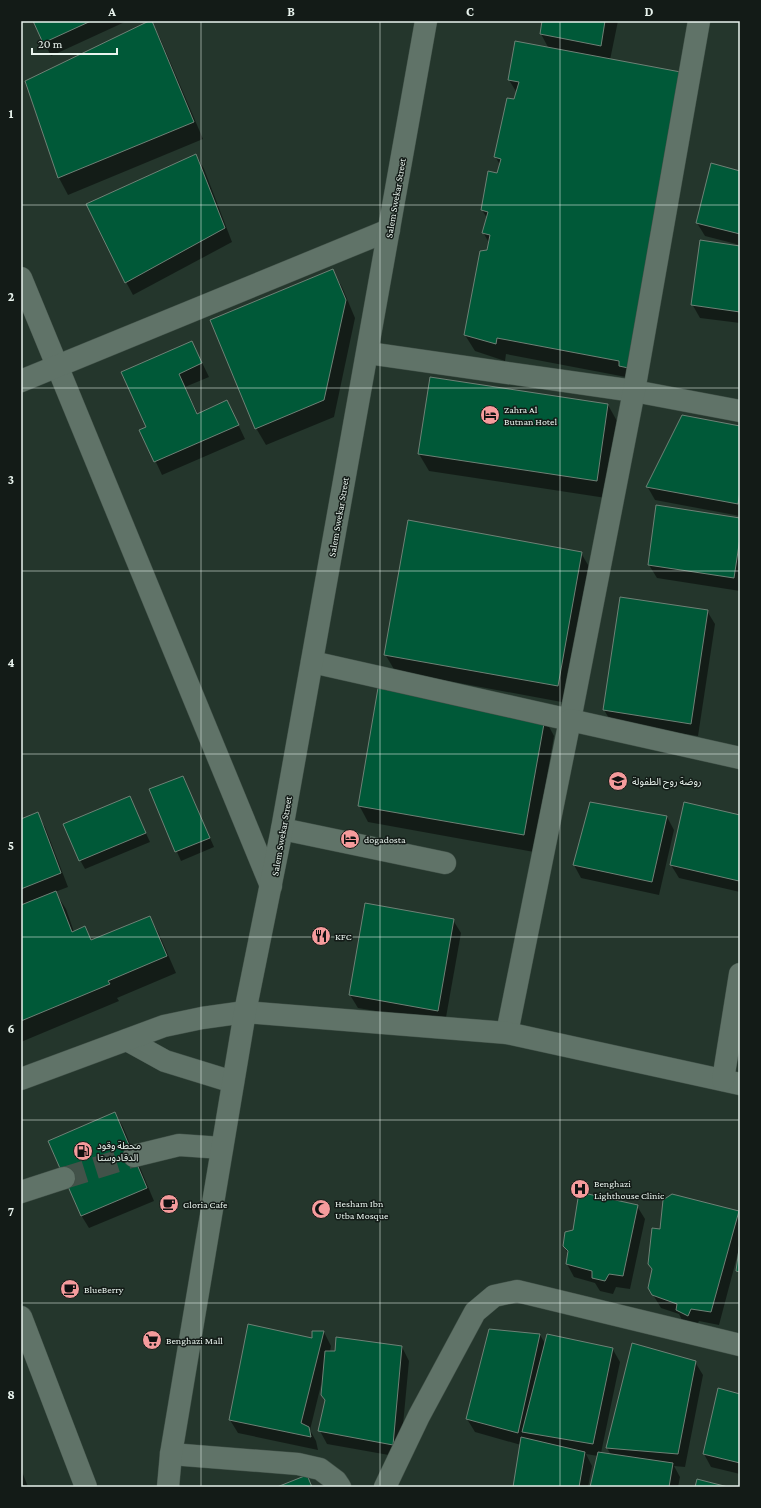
<svg xmlns="http://www.w3.org/2000/svg" width="761" height="1508" font-family="'Crimson Pro','Noto Sans Arabic',serif">
<style>
.shadow{fill:#0007}
.building{fill:#005938;stroke:#6e8176}
.lines{fill:none;stroke-linecap:round;stroke-linejoin:round}
.minor-tunnel{stroke:#425249;stroke-width:22;stroke-dasharray:22 11;stroke-linecap:butt}
.minor-casing{stroke:#415148;stroke-width:23}
.minor{stroke:#607368;stroke-width:22}
.grid{fill:none;stroke:#e9f4ee;stroke-width:1;stroke-opacity:0.55}
.labels{text-anchor:middle;stroke-width:3;stroke-linejoin:round;paint-order:stroke}
.street-label{font-size:10px;fill:#e9f4ee;stroke:#131b17}
.poi-label{font-size:10px;fill:#e9f4ee;stroke:#131b17;text-anchor:start}
.neatline{fill:none;stroke:#e9f4ee;stroke-width:1.5}
.grid-label{font-size:13px;text-anchor:middle;font-weight:bold;fill:#e9f4ee}
</style>
<rect width="100%" height="100%" fill="#24362c"/>
<!-- shadow -->
<g class="shadow">
<path d="M34,21H127L51,56Z"/>
<path d="M151,21L160,38L203,139L68,195L59,178L26,81Z"/>
<path d="M543,21H618L610,60L685,74L626,377L506,354L505,361L475,351L465,335L489,243L483,232L487,218L482,210L498,174L500,165L495,156L517,93L509,80L549,49L541,34Z"/>
<path d="M196,155L204,169L232,242L133,295L126,282Z"/>
<path d="M740,172V245L705,236L697,223Z"/>
<path d="M740,247V323L700,318L692,304Z"/>
<path d="M332,270L342,287L355,318L334,417L266,445L256,428Z"/>
<path d="M192,342L209,377L185,387L198,414L227,401L245,439L162,475L141,430L147,428Z"/>
<path d="M608,405L617,421L606,498L429,471L419,454Z"/>
<path d="M740,427V516L655,500L647,486Z"/>
<path d="M657,506L740,519V591L657,578L649,565Z"/>
<path d="M581,553L591,570L567,703L395,671L385,654Z"/>
<path d="M707,611L715,624L698,736L612,723L604,710Z"/>
<path d="M545,719L554,736L534,852L368,822L359,805Z"/>
<path d="M183,777L214,847L181,861L150,790Z"/>
<path d="M129,797L150,842L85,869L80,860Z"/>
<path d="M590,803L667,817L674,830L659,895L581,878L574,865Z"/>
<path d="M684,804L740,816V892L679,878L671,865Z"/>
<path d="M37,814L45,827L68,887L55,892L66,909L74,932L85,927L92,941L150,917L159,934L176,973L117,998L119,1001L21,1042V820Z"/>
<path d="M453,920L461,933L445,1023L358,1008L350,995Z"/>
<path d="M115,1113L123,1127L154,1201L89,1228L81,1215Z"/>
<path d="M637,1206L645,1219L630,1289L616,1287L613,1294L600,1291L595,1283L574,1277L567,1264L568,1254L564,1246Z"/>
<path d="M738,1212L740,1215V1276L737,1271L738,1253L719,1325L699,1321L695,1328L684,1324L679,1314L661,1308L649,1288L661,1230Z"/>
<path d="M313,1332H324L331,1346L330,1352L402,1347L409,1361L400,1457L327,1444L320,1431L326,1402L322,1394L321,1385L310,1430L316,1441L318,1450L238,1433L230,1420L313,1339Z"/>
<path d="M540,1335L546,1345L612,1348L620,1362L601,1453L611,1455L607,1448L695,1362L703,1375L685,1467L674,1466L680,1477L678,1487H591L598,1456L586,1454L592,1466L588,1487H514L521,1445L475,1432L467,1419Z"/>
<path d="M740,1395V1474L711,1467L704,1454Z"/>
<path d="M21,1469L28,1487H21Z"/>
</g>
<!-- building -->
<g class="building">
<path d="M33,21H91L43,43Z"/>
<path d="M149,21H152L194,122L58,178L25,81Z"/>
<path d="M542,21H605L601,46L540,34Z"/>
<path d="M515,41L686,73L633,369L619,366V361L497,338L496,344L464,335L480,251L487,250L490,235L482,233L488,212L481,210L488,171L497,173L501,159L494,157L507,98L514,99L519,82L508,80Z"/>
<path d="M196,154L225,228L125,283L86,204Z"/>
<path d="M711,163L740,171V234L696,223Z"/>
<path d="M700,240L740,246V312L691,305Z"/>
<path d="M333,269L346,300L324,400L255,429L210,320Z"/>
<path d="M192,341L202,363L179,374L197,414L227,400L239,425L154,462L139,430L146,427L121,372Z"/>
<path d="M430,377L608,404L597,481L418,454Z"/>
<path d="M682,415L740,426V491L738,504L646,487Z"/>
<path d="M656,505L740,518V538L734,578L648,565Z"/>
<path d="M408,520L582,552L558,686L384,655Z"/>
<path d="M620,597L708,610L691,724L603,710Z"/>
<path d="M378,688L545,718L524,835L358,806Z"/>
<path d="M183,776L210,838L175,852L149,789Z"/>
<path d="M130,796L146,833L79,861L63,824Z"/>
<path d="M590,802L667,816L652,882L573,865Z"/>
<path d="M684,802L740,815L739,881L670,865Z"/>
<path d="M38,812L61,873L21,889V819Z"/>
<path d="M56,891L72,932L85,926L91,940L150,916L167,956L108,981L110,984L21,1021V905Z"/>
<path d="M365,903L454,919L438,1011L349,995Z"/>
<path d="M115,1112L147,1188L81,1216L48,1141Z"/>
<path d="M579,1192L638,1205L623,1276L609,1274L605,1281L592,1278V1271L566,1264L568,1251L563,1246L565,1232L573,1230Z"/>
<path d="M672,1194L739,1211L711,1312L691,1309L688,1316L676,1310L677,1304L652,1295L648,1288L652,1269L648,1264L652,1228L660,1229L663,1200Z"/>
<path d="M740,1241V1272L736,1271Z"/>
<path d="M248,1324L312,1338V1331H324L301,1423L309,1427L311,1437L229,1420Z"/>
<path d="M489,1329L540,1334L518,1433L466,1419Z"/>
<path d="M547,1334L613,1348L593,1444L522,1432Z"/>
<path d="M336,1337L402,1346L393,1445L318,1431L325,1400L321,1395L325,1351H335Z"/>
<path d="M632,1343L696,1361L678,1454L606,1448Z"/>
<path d="M718,1388L740,1394V1463L703,1454Z"/>
<path d="M521,1437L585,1452L579,1487H513Z"/>
<path d="M598,1452L673,1463L669,1487H590Z"/>
<path d="M307,1475L312,1487H277Z"/>
<path d="M697,1479L728,1487H695Z"/>
</g>
<g class="lines">
<!-- minor-tunnel -->
<path class="minor-tunnel" d="M64,1178L134,1156"/>
<!-- minor casing -->
<g class="minor-casing">
<g id="minor">
<path d="M21,278L271,886"/>
<path d="M368,353L634,391L740,411"/>
<path d="M21,381L389,230"/>
<path d="M312,662L570,720L634,391L699,21"/>
<path d="M282,829L445,863"/>
<path d="M507,1033L570,720L740,758"/>
<path d="M127,1040L165,1061L233,1082"/>
<path d="M21,1079L164,1026L202,1018L245,1012L507,1033L740,1084"/>
<path d="M723,1080L740,974"/>
<path d="M134,1156L179,1145L222,1148"/>
<path d="M21,1192L64,1178"/>
<path d="M21,1317L86,1487"/>
<path d="M171,1454L298,1464L320,1469L336,1481L340,1487"/>
<path d="M168,1487L171,1454L245,1012L282,829L426,21"/>
<path d="M385,1487L419,1416L475,1312L494,1296L517,1291L740,1345"/>
</g>
</g>
<!-- minor -->
<use href="#minor" class="minor"/>
</g>
<!-- grid -->
<path class="grid" d="M201,21V1487M380,21V1487M560,21V1487M21,205H740M21,388H740M21,571H740M21,754H740M21,937H740M21,1120H740M21,1303H740"/>
<!-- icons -->
<defs>
<g id="hotel-disc" transform="scale(1)"><circle r="9.5" fill="#f59b9c" stroke="#131b17"/><path d="M-6-4.5h1.5V1H6V5H4.5V3h-9V5H-6ZM-4 0a1.8 1.8 0 1 1 3.6 0ZM.5 0V-2.5h3Q6-2.5 6 0Z" fill="#111"/></g>
<g id="school-disc" transform="scale(1)"><circle r="9.5" fill="#f59b9c" stroke="#131b17"/><path d="M0-5L7-2L0 1L-7-2ZM-4 1L0 2.5L4 1V4Q0 6-4 4Z" fill="#111"/></g>
<g id="restaurant-disc" transform="scale(1)"><circle r="9.5" fill="#f59b9c" stroke="#131b17"/><path d="M-5-6h1v4h1v-4h1v4h1v-4h1v5L-1.5 .5V6h-2V.5L-5-1ZM5-6V6H3V1.5H1.5Q1.5-4 5-6Z" fill="#111"/></g>
<g id="fuel-disc" transform="scale(1)"><circle r="9.5" fill="#f59b9c" stroke="#131b17"/><path d="M-5.5-6h7V0h2V4h1.3V-2.5L3-4.5l.8-.8L6-3V5H2.5V1h-1V6h-7ZM-4.2-4.7v3.2H.2V-4.7Z" fill="#111"/></g>
<g id="hospital-disc" transform="scale(1)"><circle r="9.5" fill="#f59b9c" stroke="#131b17"/><path d="M-5-5h3v3.5h4V-5h3V5h-3V1.5h-4V5h-3Z" fill="#111"/></g>
<g id="cafe-disc" transform="scale(1)"><circle r="9.5" fill="#f59b9c" stroke="#131b17"/><path d="M-5.5-4.5H6V0H3Q3 3.5 0 3.5H-2.5Q-5.5 3.5-5.5 0ZM3-3.2v2h1.7v-2ZM-6 4.5H4V6H-6Z" fill="#111"/></g>
<g id="mosque-disc" transform="scale(1)"><circle r="9.5" fill="#f59b9c" stroke="#131b17"/><path d="M3.5-4.9A6 6 0 1 0 3.5 4.9A5 5 0 1 1 3.5-4.9Z" fill="#111"/></g>
<g id="supermarket-disc" transform="scale(1)"><circle r="9.5" fill="#f59b9c" stroke="#131b17"/><path d="M-6-5.5h2.5l.6 2H6L4.5 2H-2.5L-4.4-4H-6ZM-1.5 3.2a1.3 1.3 0 1 0 .1 0ZM3 3.2a1.3 1.3 0 1 0 .1 0Z" fill="#111"/></g>
</defs>
<g fill-rule="evenodd">
<use href="#hotel-disc" x="490" y="415"/>
<use href="#school-disc" x="618" y="781"/>
<use href="#hotel-disc" x="350" y="839"/>
<use href="#restaurant-disc" x="321" y="936"/>
<use href="#fuel-disc" x="83" y="1151"/>
<use href="#hospital-disc" x="580" y="1189"/>
<use href="#cafe-disc" x="169" y="1204"/>
<use href="#mosque-disc" x="321" y="1209"/>
<use href="#cafe-disc" x="70" y="1289"/>
<use href="#supermarket-disc" x="152" y="1340"/>
</g>
<g class="labels">
<!-- street labels -->
<g class="street-label">
<text transform="translate(395 198) rotate(-80)" y="4">Salem Swekar Street</text>
<text transform="translate(338 517) rotate(-80)" y="4">Salem Swekar Street</text>
<text transform="translate(281 836) rotate(-80)" y="4">Salem Swekar Street</text>
</g>
<!-- poi labels -->
<g class="poi-label">
<text x="504" y="413">Zahra Al<tspan x="504" dy="12">Butnan Hotel</tspan></text>
<text x="632" y="785">روضة روح الطفولة</text>
<text x="364" y="843">dogadosta</text>
<text x="335" y="940">KFC</text>
<text x="97" y="1149">محطة وقود<tspan x="97" dy="12">الدقادوستا</tspan></text>
<text x="594" y="1187">Benghazi<tspan x="594" dy="12">Lighthouse Clinic</tspan></text>
<text x="335" y="1207">Hesham Ibn<tspan x="335" dy="12">Utba Mosque</tspan></text>
<text x="183" y="1208">Gloria Cafe</text>
<text x="84" y="1293">BlueBerry</text>
<text x="166" y="1344">Benghazi Mall</text>
</g>
</g>
<!-- border -->
<rect width="761" height="1508" fill="none" stroke="#131b17" stroke-width="44"/>
<!-- scale -->
<path d="M32 48v6h85v-6" fill="none" stroke="#e9f4ee" stroke-width="2"/>
<text x="38" y="48" font-size="12" fill="#e9f4ee" stroke="#131b17" stroke-width="3" paint-order="stroke">20 m</text>
<rect x="22" y="22" width="717" height="1464" class="neatline"/>
<g class="grid-label">
<text x="112" y="16">A</text>
<text x="291" y="16">B</text>
<text x="470" y="16">C</text>
<text x="649" y="16">D</text>
<text x="11" y="118">1</text>
<text x="11" y="301">2</text>
<text x="11" y="484">3</text>
<text x="11" y="667">4</text>
<text x="11" y="850">5</text>
<text x="11" y="1033">6</text>
<text x="11" y="1216">7</text>
<text x="11" y="1399">8</text>
</g>
</svg>
